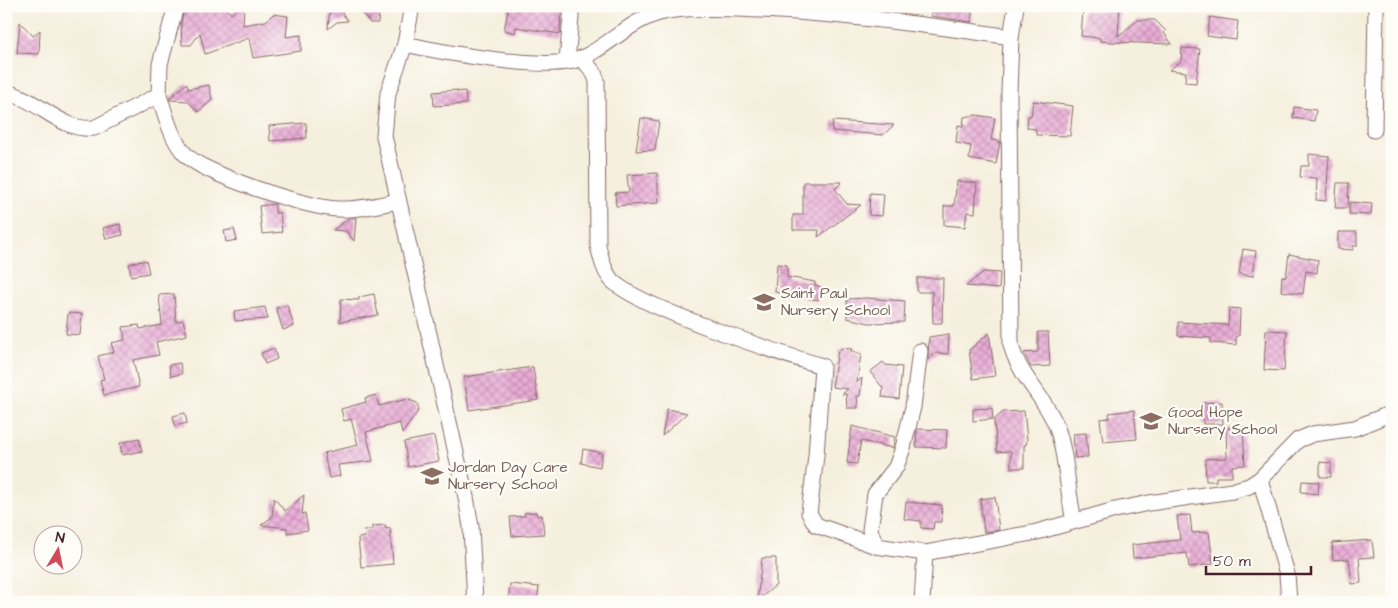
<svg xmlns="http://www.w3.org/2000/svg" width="1398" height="608" font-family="'Architects Daughter',sans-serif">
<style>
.building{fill:url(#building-cross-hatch)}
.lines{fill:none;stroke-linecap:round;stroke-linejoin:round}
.minor-casing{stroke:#866869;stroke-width:17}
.minor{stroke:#fff;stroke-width:15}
.labels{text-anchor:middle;stroke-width:4.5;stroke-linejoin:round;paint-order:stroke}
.education-label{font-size:15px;fill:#785e54;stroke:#fdfcf7;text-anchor:start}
</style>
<defs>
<pattern id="building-cross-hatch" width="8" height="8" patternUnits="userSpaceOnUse" patternTransform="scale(1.25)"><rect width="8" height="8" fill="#e9acd6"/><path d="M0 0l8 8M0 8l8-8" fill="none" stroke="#bf8bae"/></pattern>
</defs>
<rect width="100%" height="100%" fill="#fdfcf7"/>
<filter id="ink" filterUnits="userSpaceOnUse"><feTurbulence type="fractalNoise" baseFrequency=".02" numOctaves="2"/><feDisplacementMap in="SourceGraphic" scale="10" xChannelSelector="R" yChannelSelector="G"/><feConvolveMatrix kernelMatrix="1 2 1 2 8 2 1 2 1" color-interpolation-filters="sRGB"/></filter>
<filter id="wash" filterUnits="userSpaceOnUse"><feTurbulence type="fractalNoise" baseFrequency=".0096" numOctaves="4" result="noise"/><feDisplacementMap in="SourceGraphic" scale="20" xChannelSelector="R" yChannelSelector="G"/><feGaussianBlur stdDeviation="1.12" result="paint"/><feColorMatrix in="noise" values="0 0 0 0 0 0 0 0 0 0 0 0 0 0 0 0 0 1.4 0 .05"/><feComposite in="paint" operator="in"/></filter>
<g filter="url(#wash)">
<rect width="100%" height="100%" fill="#f5efdd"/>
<g id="blocks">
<!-- building -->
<g class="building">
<path d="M185,6L226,8L231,14L240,6H244L243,25L266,21L273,14L288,16L286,37L301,35V51L253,58L249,38L205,54L200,33L191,45H182L181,23Z"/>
<path d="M330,6H337L348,21L337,22L328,29Z"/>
<path d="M509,6H561L560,34L516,27L515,33L504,30Z"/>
<path d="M1104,6H1120L1118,36L1138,20H1155L1166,31L1164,33L1172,44L1111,42L1100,41V38L1081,36L1083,10L1104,11Z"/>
<path d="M361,12H379L378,23H370Z"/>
<path d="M931,12H972L971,22L931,16Z"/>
<path d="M1210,17L1238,21L1236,40L1207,36Z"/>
<path d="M20,22L33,36L40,30L39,54L17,53Z"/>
<path d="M1182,48L1200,49L1196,83L1185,82L1186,72L1169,70L1181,61Z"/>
<path d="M187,83L188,89L209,85L212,100L198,112L188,101L170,100V98Z"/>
<path d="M457,90V92L465,91L466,104L434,106L433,92Z"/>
<path d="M1033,101L1073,106L1070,136L1036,135V129L1027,128L1028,116H1031Z"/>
<path d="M1294,107L1316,110L1314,121L1293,118Z"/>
<path d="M976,115L995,118L991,140L1000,141L996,164L969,159L971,146L956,143L958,125L963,126L964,117Z"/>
<path d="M641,118L659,121L655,150L636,151Z"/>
<path d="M833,121L894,125L883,135L832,131Z"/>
<path d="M306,123L307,138L270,141L269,126Z"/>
<path d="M1309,154L1329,156L1326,201L1316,200L1317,178L1300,177L1301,166H1309Z"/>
<path d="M657,173L659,203L616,206L615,193L629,192L627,175Z"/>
<path d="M957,181L977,183L975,213L967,212L965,227L944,225V206H954Z"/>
<path d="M803,182H842L835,189L847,204L861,205L818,237L819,230H793V215H803Z"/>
<path d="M1337,183H1349L1348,208H1335Z"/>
<path d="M870,193L884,194L882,216L869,215Z"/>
<path d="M1350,202L1372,204L1371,215L1349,214Z"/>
<path d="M275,204V213H280L282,232L262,234L259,206Z"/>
<path d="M349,218H356L354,241L346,231L333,230Z"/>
<path d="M120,224L123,235L106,239L103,228Z"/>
<path d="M234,229L237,240L226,242L224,231Z"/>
<path d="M1338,232H1357V246H1353V250L1338,249Z"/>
<path d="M1243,249L1256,251L1253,276L1239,274Z"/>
<path d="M1289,254L1318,260L1317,273L1306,271L1303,294L1281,291L1282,276L1286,277Z"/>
<path d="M146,260L149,273L131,276L129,264Z"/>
<path d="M777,264L787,265V277L815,282V285L821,287L818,300L775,292Z"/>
<path d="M983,272L1000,273L999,289L966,286Z"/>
<path d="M917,278H943L942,323H933L932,292H917Z"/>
<path d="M174,294L176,322L183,320L187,335L156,342L159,355L133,360L139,387L104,395L100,380L104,379L98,356L114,352L111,343L125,340L123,327L139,325L140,329L162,325L159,295Z"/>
<path d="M374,294L378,315L340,322L341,299L359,300V297Z"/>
<path d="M866,298L905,301L904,322L869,323L847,318V299Z"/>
<path d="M287,305L294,326L283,330L276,308Z"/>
<path d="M265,307L268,319L235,321L234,311Z"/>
<path d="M1229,308L1240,309L1239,336H1236V345L1211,343V338L1178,336V322L1228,325Z"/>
<path d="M68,313L82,314L80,335L66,334Z"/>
<path d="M1266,330L1287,331L1284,371L1264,370Z"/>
<path d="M1038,332H1048L1050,366L1031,367L1024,353L1038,352Z"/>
<path d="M989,333L995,376L973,379L969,350Z"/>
<path d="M949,334L948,354L936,353L928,360L929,337Z"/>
<path d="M274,348L277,359L265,364L261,353Z"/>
<path d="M841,348L852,349L851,352L861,354L857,382L862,378L860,396H857L858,408H847L846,394H842L848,389L832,387L838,350L840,351Z"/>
<path d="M883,362L886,365L902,367L899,399L882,397L883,388L870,372Z"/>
<path d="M180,363L182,374L171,376L169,365Z"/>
<path d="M533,367L538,400L469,410L464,377Z"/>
<path d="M376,395L379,406L407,399L417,403L419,410L402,434L400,423L366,432L373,461L338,465L340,476L329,478L324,453L358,445L351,419L344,421L341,409L366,402L365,398Z"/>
<path d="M1222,402L1223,424H1203L1202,403Z"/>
<path d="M992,408L993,419L973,421V409Z"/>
<path d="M667,409L687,413L662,436Z"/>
<path d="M1134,410L1137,439L1103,442L1100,419L1110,418L1109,413Z"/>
<path d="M1024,411L1027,440L1026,445H1024V468H1011V451L997,452L994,420L1003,412Z"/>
<path d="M185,413L187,423L175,426L173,416Z"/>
<path d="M852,426L895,437L893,448L861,441L857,464L847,463Z"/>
<path d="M1243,427L1245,465L1232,466V477H1216V481H1206L1205,459L1227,458L1226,428Z"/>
<path d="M917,429L947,430L946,448L916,447Z"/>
<path d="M1086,433L1088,457L1075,458L1073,434Z"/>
<path d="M434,436L439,461L408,467L404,442Z"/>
<path d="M139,438L142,451L122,455L120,443Z"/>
<path d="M583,449L602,453L600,467L581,463Z"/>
<path d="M1320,462L1331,463V477H1320Z"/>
<path d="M1302,481L1319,482L1318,494L1301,492Z"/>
<path d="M304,495L302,514L305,513L308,530L287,533V528L261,525L272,517L274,498L285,511Z"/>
<path d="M995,497L999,530L984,532L980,499Z"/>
<path d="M906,502L942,505L941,522H934L933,529L921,528V521L904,519Z"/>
<path d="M536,512L537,516L542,515L544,534L512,536L510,517L525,516L524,513Z"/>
<path d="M1190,515L1192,533L1209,532L1213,564L1189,567L1187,553L1133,558L1132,545L1180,540L1177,516Z"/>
<path d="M385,525L386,529L390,528L393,564L361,567L358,538L365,537L364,530H372V526Z"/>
<path d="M1372,540L1374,557L1359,558L1361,583L1352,584L1349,559L1333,560L1332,543Z"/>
<path d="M762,558H776V585L757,601Z"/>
<path d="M510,584L539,587L537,602H508Z"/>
</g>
</g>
</g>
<g filter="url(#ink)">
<use href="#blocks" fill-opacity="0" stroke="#866869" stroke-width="1"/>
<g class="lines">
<!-- minor casing -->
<g class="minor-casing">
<g id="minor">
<path d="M412,6L405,44L388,93L384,136L466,497L471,527L475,602"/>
<path d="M1016,6L1011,37L1009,93L1011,345C1019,376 1044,396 1056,425C1067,455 1067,490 1074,521"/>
<path d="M405,44C441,52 551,73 582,58C616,42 634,14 675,10C704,7 734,9 762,10C845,14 929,25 1011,37"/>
<path d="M582,58L594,73L597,81L598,246C601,257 603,269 610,278C628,304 785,355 822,366L816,456L809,513L816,525L876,546"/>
<path d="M567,61L572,6"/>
<path d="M6,92C40,100 62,132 94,128L159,95C165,113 171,139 185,154C204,175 308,208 338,209C358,210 378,205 398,201"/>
<path d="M159,95L160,64L176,6"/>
<path d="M1374,130L1376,6"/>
<path d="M920,351L913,407L903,448L896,467L875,494L870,530L876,546L925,553L1037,532L1115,510L1149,503L1232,491L1249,486L1260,479L1298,440L1313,434L1355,428L1392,413"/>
<path d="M1260,479L1287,574L1289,602"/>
<path d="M922,602L925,553"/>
</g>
</g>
<!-- minor -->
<use href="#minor" class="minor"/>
</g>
</g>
<!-- icons -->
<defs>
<g id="school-bare" transform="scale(1.725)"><path d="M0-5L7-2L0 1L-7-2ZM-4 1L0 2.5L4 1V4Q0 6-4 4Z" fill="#8d6e63" stroke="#fdfcf7" stroke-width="2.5" paint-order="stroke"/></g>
</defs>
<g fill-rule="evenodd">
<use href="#school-bare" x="764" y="302"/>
<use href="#school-bare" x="1151" y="421"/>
<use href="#school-bare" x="432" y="476"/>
</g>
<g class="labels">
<!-- education labels -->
<g class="education-label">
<text x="781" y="298">Saint Paul<tspan x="781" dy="17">Nursery School</tspan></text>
<text x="1168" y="417">Good Hope<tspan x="1168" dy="17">Nursery School</tspan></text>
<text x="448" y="472">Jordan Day Care<tspan x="448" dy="17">Nursery School</tspan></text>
</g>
</g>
<!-- margin -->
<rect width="1398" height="608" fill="none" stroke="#fdfcf7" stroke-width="25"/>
<!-- north arrow -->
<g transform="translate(58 550) rotate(10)"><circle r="24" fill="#fdfcf7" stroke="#b5a4a5"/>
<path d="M0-4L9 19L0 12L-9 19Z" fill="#d1495b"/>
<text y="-8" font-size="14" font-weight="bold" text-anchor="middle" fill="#4a1f2b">N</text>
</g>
<!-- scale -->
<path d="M1206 566v8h105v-8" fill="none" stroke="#4a1f2b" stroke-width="2.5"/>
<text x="1213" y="566" font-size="15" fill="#4a1f2b" stroke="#fdfcf7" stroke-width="4" paint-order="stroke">50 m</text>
</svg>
